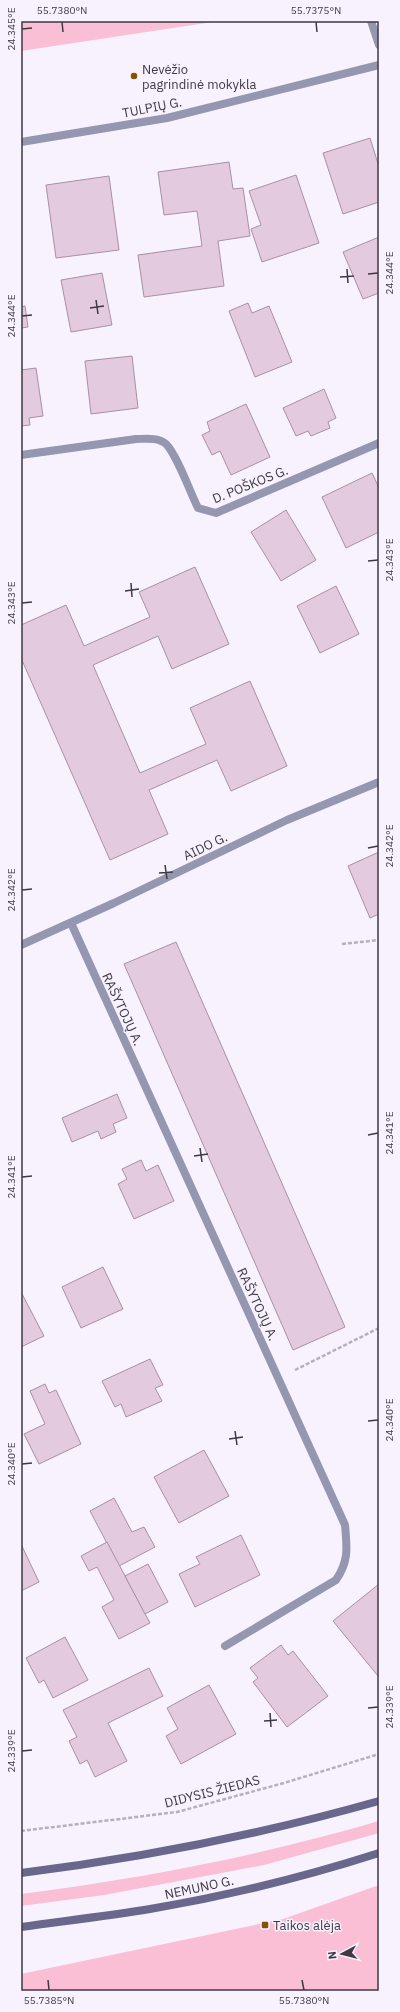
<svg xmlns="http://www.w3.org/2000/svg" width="400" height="2012" font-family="'IBM Plex Sans',sans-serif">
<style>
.green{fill:#fabed5}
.building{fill:#e3cadf;stroke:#a890a5}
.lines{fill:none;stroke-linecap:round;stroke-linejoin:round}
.path{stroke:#b5b0bb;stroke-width:2.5;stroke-dasharray:4 2;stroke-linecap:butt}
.street{stroke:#9596af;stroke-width:8}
.secondary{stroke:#69688c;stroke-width:8}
.ticks{fill:none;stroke:#3e3944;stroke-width:1.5}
.poi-dot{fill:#8a5008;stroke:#f7f2fd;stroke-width:1.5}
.labels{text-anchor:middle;stroke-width:3;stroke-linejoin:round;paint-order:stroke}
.poi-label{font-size:13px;fill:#3e3944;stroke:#f7f2fd;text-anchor:start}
.street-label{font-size:13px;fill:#3e3944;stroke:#f7f2fd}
.neatline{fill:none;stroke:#3e3944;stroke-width:1.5}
.ticks-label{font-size:10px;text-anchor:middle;fill:#3e3944}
</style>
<rect width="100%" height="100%" fill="#f7f2fd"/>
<!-- green -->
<g class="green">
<path d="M21,21H219L21,51Z"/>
<path d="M379,1821V1833L264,1865L104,1895L21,1906V1894C145,1878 259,1856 379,1821Z"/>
<path d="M379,1885V1991H21V1974L283,1919Z"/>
</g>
<!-- building -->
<g class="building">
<path d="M370,138L379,167V202L343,214L323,153Z"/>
<path d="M229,162L233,189L243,188L250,236L218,241L224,286L144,297L138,255L202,246L197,211L164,215L158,172Z"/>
<path d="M296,175L319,243L262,262L251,229L261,225L249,191Z"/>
<path d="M109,176L119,250L56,258L46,185Z"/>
<path d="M379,237V293L363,299L343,252Z"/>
<path d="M102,273L112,325L71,332L61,280Z"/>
<path d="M248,303L252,313L269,306L292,362L255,377L229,311Z"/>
<path d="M25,306L28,327L21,328V307Z"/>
<path d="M132,356L138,408L91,414L85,361Z"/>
<path d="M36,368L43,416L29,418L30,425L21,426V370Z"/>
<path d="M324,389L336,418L328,422L330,428L311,436L308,431L296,436L283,408Z"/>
<path d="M246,404L270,457L231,475L220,451L212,455L202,435L210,431L207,422Z"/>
<path d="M372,473L379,488V532L346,548L322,497Z"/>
<path d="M286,510L316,560L281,581L251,532Z"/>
<path d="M195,567L229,644L172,669L158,636L93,665L140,773L206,744L190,708L250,681L287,766L231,791L217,760L149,790L168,834L110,860L21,658V625L66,605L84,646L150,617L139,592Z"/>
<path d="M336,586L359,634L320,653L297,606Z"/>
<path d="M379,852V914L370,918L348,866Z"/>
<path d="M176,942L345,1327L293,1350L124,964Z"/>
<path d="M117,1094L127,1118L113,1124L116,1132L101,1139L98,1131L72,1142L62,1118Z"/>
<path d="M141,1160L146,1171L158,1165L174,1201L134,1219L118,1184L127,1179L122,1169Z"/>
<path d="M103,1267L123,1309L81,1328L62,1287Z"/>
<path d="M21,1292L44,1336L21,1347Z"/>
<path d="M150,1359L163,1385L155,1388L162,1401L126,1417L121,1404L115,1407L102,1381Z"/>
<path d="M45,1384L49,1393L56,1390L81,1444L39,1464L24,1434L45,1424L30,1391Z"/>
<path d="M204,1450L229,1496L179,1523L154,1477Z"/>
<path d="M114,1498L132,1532L144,1527L155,1547L119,1566L90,1511Z"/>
<path d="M241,1535L260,1575L195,1607L179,1574L200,1564L196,1557Z"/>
<path d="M107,1542L150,1623L119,1639L102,1607L114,1600L97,1567L89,1571L81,1556Z"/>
<path d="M21,1544L39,1582L21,1591Z"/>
<path d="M148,1564L168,1602L145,1614L125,1576Z"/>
<path d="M379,1584V1676H378L333,1621Z"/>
<path d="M65,1637L88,1680L53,1698L44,1680L39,1683L26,1658Z"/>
<path d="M281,1645L288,1655L293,1651L328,1696L287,1727L253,1682L258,1678L250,1668Z"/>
<path d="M149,1668L163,1696L108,1723L127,1761L95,1777L87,1760L80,1764L69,1741L77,1737L63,1710Z"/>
<path d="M209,1685L236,1734L181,1764L166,1736L178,1729L167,1708Z"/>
</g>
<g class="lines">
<!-- path -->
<g class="path">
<path d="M342,944L379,940"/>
<path d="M295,1370L379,1328"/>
<path d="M21,1831L177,1812L284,1783L379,1754"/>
</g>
<!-- street -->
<g class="street">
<path d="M371,21L379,45"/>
<path d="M21,142L167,118L379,65"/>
<path d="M21,455L136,439C145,439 158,437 166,444C177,455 190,492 198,508L216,513L379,443"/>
<path d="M71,923L345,1525C347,1548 349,1561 336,1580L225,1646"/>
<path d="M21,945L114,903L287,820L379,782"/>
</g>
<!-- secondary -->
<g class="secondary">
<path d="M21,1873C142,1858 262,1834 379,1801"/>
<path d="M21,1927C64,1921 107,1916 150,1909C227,1896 304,1877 379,1853"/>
</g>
</g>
<!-- ticks -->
<path class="ticks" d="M62,22L63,32M316,22L317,32M22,29L32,28M347,269L348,283M368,274L378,273M340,277L354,276M96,300L98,314M90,308L104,306M22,316L32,315M368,561L378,560M131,583L132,597M125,591L139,589M22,603L32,602M368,848L378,846M165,865L167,879M159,873L173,872M22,890L32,889M368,1135L378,1133M200,1148L202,1162M194,1156L208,1154M22,1177L32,1176M368,1421L378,1420M235,1431L237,1445M229,1439L243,1437M22,1464L32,1463M368,1708L378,1707M270,1713L271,1727M264,1721L277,1720M22,1751L32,1750M48,1980L49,1990M302,1980L304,1990"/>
<!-- markers -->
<g class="poi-dot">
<circle cx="134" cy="76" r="4"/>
<rect x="261" y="1921" width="8" height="8" rx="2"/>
</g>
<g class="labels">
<!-- poi labels -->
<g class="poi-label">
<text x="142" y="74">Nevėžio<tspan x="142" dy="15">pagrindinė mokykla</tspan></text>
<text x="273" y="1930">Taikos alėja</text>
</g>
<!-- street labels -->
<g class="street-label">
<text transform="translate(152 107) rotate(-11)" y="5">TULPIŲ G.</text>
<text transform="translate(250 484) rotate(-22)" y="5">D. POŠKOS G.</text>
<text transform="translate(205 846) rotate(-26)" y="5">AIDO G.</text>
<text transform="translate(123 1009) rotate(65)" y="5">RAŠYTOJŲ A.</text>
<text transform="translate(258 1304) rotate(65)" y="5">RAŠYTOJŲ A.</text>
<text transform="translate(212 1791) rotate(-14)" y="5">DIDYSIS ŽIEDAS</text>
<text transform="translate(199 1887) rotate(-12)" y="5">NEMUNO G.</text>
</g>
</g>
<!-- border -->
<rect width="400" height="2012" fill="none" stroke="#f7f2fd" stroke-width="44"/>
<!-- north arrow -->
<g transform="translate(342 1954) rotate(263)" stroke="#f7f2fd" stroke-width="3" paint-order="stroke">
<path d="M0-3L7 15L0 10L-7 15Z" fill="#3e3944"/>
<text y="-6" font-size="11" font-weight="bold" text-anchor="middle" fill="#3e3944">N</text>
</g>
<rect x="22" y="22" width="356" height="1968" class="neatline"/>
<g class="ticks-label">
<text x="62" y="14">55.7380°N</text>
<text x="316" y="14">55.7375°N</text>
<text transform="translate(11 29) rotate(-90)" y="4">24.345°E</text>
<text transform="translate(389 273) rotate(-90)" y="4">24.344°E</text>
<text transform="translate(11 316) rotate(-90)" y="4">24.344°E</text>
<text transform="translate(389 560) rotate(-90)" y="4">24.343°E</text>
<text transform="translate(11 603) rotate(-90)" y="4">24.343°E</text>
<text transform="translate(389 846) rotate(-90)" y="4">24.342°E</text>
<text transform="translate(11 890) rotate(-90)" y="4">24.342°E</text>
<text transform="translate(389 1133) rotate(-90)" y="4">24.341°E</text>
<text transform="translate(11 1177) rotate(-90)" y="4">24.341°E</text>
<text transform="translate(389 1420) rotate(-90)" y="4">24.340°E</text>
<text transform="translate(11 1464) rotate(-90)" y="4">24.340°E</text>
<text transform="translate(389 1707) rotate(-90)" y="4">24.339°E</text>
<text transform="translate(11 1751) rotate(-90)" y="4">24.339°E</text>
<text x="49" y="2004">55.7385°N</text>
<text x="304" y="2004">55.7380°N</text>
</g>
</svg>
